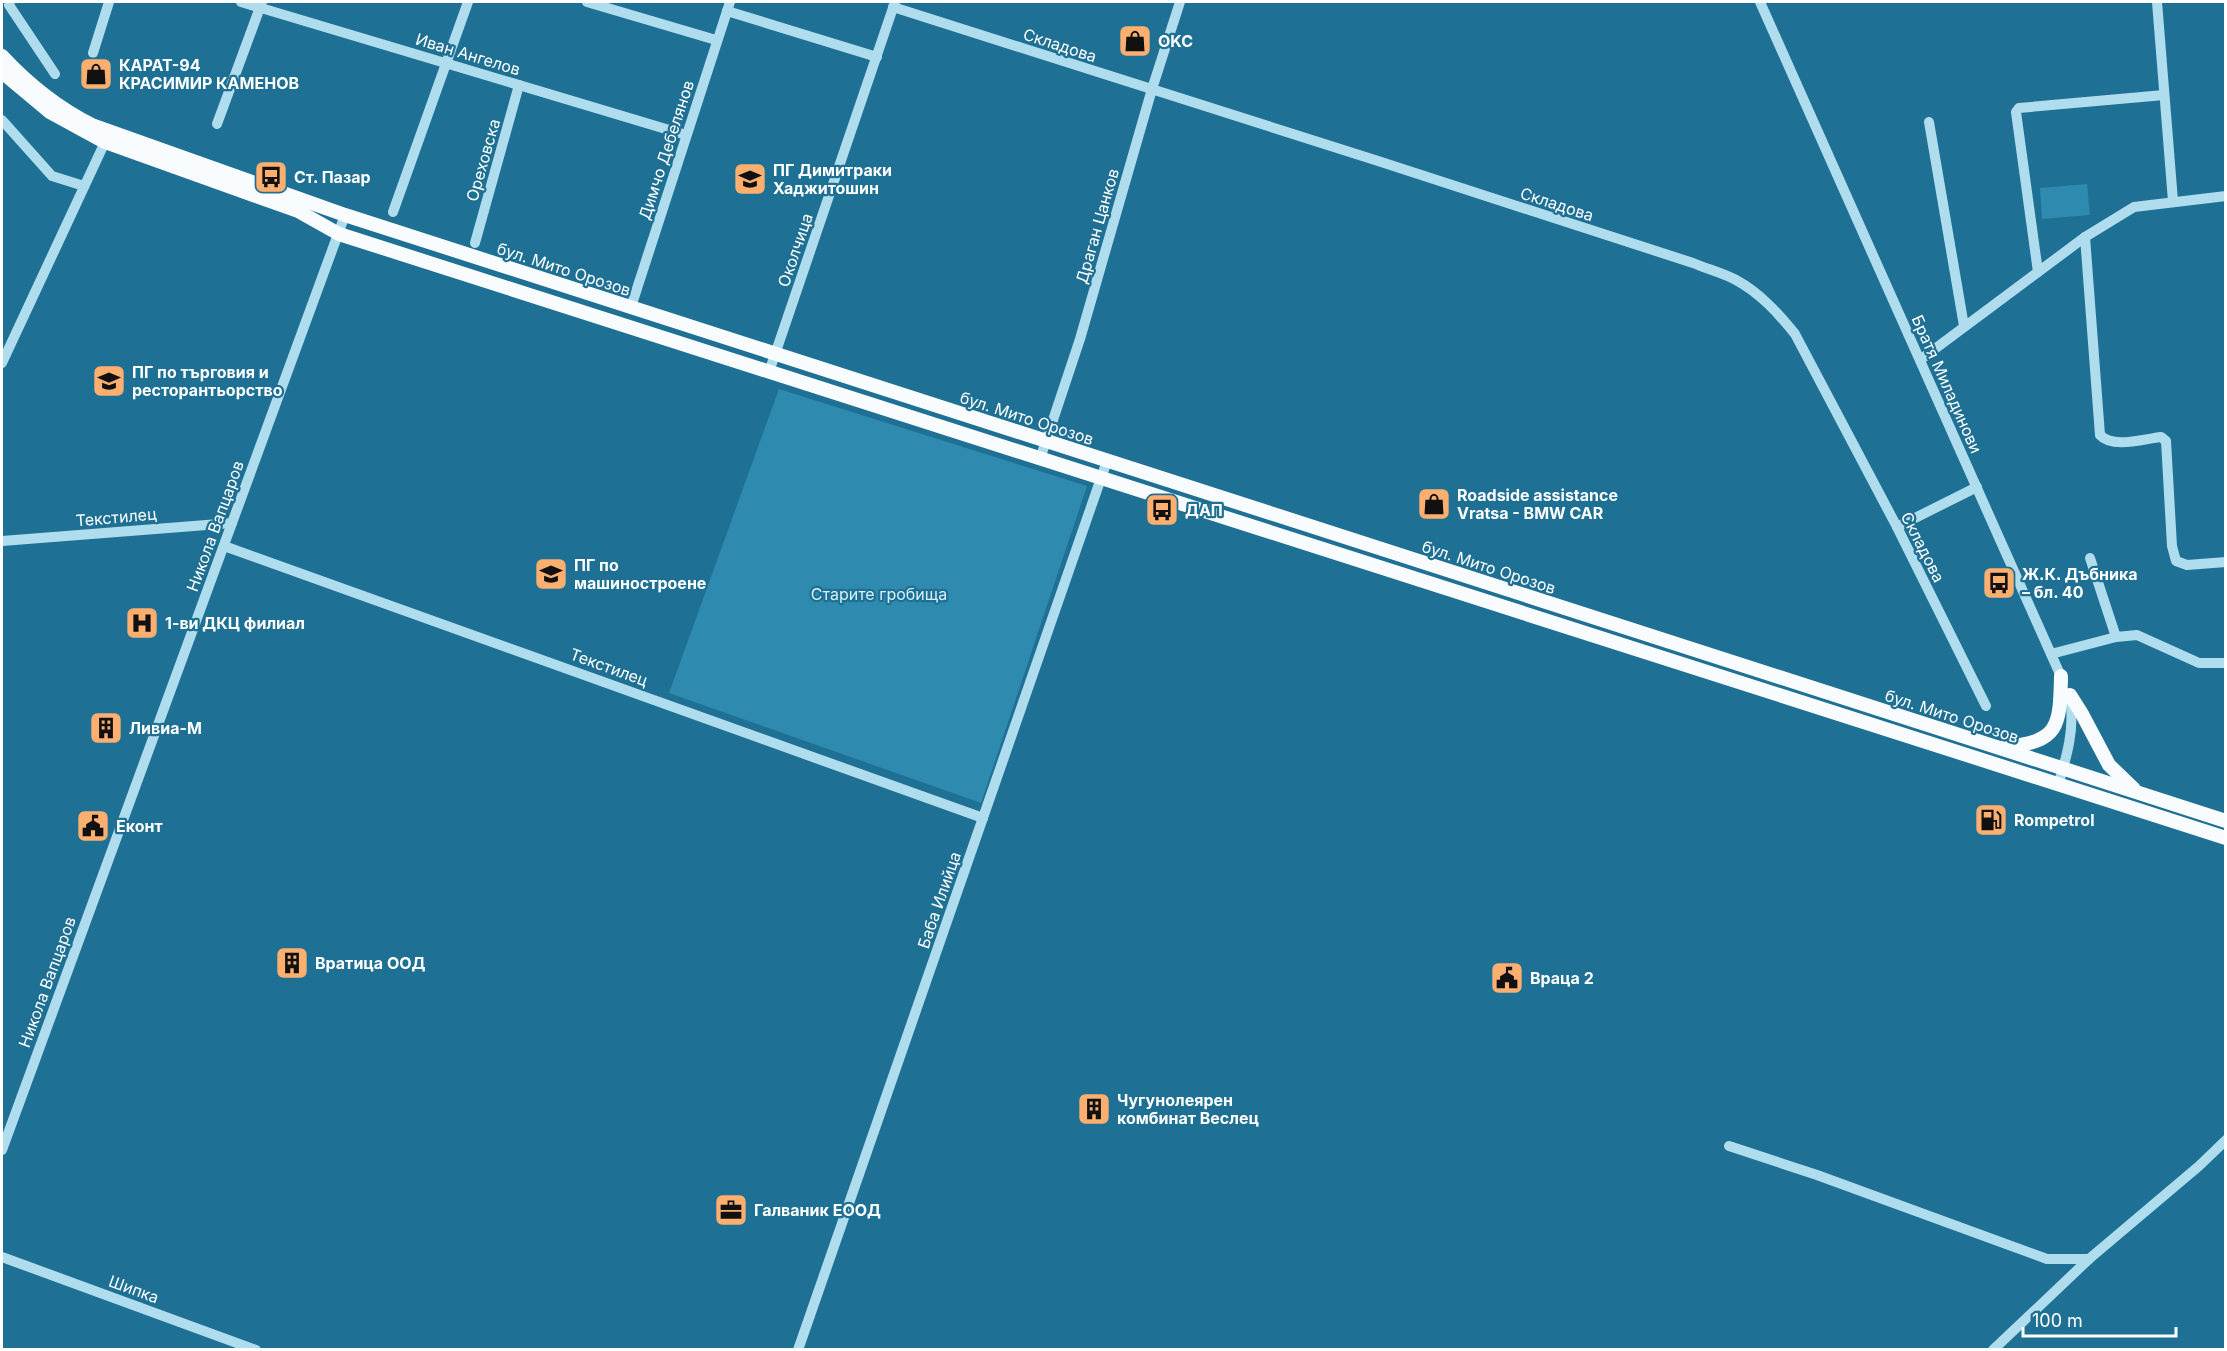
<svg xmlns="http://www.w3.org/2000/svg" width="2227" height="1351" font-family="Inter,sans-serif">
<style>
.green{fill:#2e8aaf}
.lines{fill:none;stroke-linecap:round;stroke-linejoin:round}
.minor{stroke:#b0ddee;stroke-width:10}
.major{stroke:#f8fcff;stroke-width:14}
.labels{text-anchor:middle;stroke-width:4.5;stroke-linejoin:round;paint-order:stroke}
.poi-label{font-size:16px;font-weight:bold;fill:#fff;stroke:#1e7094;text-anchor:start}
.street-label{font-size:16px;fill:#fff;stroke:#1e7094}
.park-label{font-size:16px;fill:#d7f0fa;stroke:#1e7094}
</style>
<rect width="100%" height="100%" fill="#1e7094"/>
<!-- green -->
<g class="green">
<path d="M2087,184L2090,215L2042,219L2040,188Z"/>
<path d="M779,389L1087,486L981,803L669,693Z"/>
</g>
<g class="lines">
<!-- minor -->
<g class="minor">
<path d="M10,2L9,5L55,74"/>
<path d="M241,2L686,135"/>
<path d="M587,2L716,40"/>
<path d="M1760,2L2063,681"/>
<path d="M2157,2L2173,201"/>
<path d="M893,7L1375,160L1693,263C1707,269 1723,273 1736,280C1760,293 1778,313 1795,334L1897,527L1986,706"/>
<path d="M727,11L877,57"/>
<path d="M93,53L109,2"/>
<path d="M2,120L52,176L84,186"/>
<path d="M1929,122L1964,326"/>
<path d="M217,124L262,2"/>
<path d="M393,212L468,2"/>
<path d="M2085,237L2100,435C2113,449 2143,439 2161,437L2166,441L2172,546L2176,561L2187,565L2226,562"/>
<path d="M475,243L519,85"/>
<path d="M2038,272L2016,112L2019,108L2164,95"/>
<path d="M631,307L730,2"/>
<path d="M1920,360L2085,237L2134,207L2226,196"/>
<path d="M2,363L105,142"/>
<path d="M769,372L895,2"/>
<path d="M1040,459L1080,339L1152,89L1180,2"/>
<path d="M1897,527L1977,487"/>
<path d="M2,541L232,523"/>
<path d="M224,546L983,818"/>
<path d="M2090,558L2116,637"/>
<path d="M2051,654L2116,637L2137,635L2199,663H2226"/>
<path d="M2058,785C2067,756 2075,728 2070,698"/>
<path d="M1729,1146L1817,1175L2047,1259H2089"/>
<path d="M2,1150L345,215"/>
<path d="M2,1257L256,1350"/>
<path d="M798,1350L1107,461"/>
<path d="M1993,1350L2089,1259L2199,1166L2226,1140"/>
</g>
<!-- major -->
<g class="major">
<path d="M2,56C28,84 58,108 92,125L345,215L2226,821"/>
<path d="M2,72L50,112L105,142L298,211L339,234L2226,838"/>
<path d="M2070,695L2082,714L2109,765L2134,789"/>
<path d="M2004,747C2059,742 2060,727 2061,676"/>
</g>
</g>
<!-- icons -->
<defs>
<g id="shop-square" transform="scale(1.725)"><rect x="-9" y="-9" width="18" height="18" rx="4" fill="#fdaf70" stroke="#1e7094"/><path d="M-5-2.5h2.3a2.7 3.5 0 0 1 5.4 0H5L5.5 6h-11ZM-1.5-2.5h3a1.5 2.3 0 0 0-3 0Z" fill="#111"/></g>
<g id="bus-square" transform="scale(1.725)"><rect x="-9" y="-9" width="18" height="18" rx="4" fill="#fdaf70" stroke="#1e7094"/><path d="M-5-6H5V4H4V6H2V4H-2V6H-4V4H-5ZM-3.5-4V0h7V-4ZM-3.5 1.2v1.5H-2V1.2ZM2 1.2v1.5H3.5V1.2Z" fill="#111"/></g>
<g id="school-square" transform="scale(1.725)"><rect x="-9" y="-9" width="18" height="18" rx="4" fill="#fdaf70" stroke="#1e7094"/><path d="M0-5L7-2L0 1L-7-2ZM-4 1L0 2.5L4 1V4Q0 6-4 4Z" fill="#111"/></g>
<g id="hospital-square" transform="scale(1.725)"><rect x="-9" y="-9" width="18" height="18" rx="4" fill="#fdaf70" stroke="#1e7094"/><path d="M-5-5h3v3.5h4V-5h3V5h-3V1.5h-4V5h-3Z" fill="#111"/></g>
<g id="building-square" transform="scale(1.725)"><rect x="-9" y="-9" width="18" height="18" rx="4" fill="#fdaf70" stroke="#1e7094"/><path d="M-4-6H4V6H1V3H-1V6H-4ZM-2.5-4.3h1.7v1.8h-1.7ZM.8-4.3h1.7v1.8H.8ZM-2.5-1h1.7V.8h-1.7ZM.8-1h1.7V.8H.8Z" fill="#111"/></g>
<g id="fuel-square" transform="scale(1.725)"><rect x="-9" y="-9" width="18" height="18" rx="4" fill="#fdaf70" stroke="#1e7094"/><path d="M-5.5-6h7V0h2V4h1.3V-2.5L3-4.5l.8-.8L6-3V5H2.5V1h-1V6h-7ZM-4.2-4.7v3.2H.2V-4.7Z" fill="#111"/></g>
<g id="civic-square" transform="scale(1.725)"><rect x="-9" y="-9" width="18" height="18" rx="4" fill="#fdaf70" stroke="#1e7094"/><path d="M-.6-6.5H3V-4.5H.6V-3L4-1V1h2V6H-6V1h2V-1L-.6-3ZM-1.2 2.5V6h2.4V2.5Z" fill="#111"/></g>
<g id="office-square" transform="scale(1.725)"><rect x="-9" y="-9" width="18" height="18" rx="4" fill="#fdaf70" stroke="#1e7094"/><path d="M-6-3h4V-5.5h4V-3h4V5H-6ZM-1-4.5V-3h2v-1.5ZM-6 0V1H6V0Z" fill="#111"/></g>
</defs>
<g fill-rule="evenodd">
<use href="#shop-square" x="1135" y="41"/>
<use href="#shop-square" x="96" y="74"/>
<use href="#bus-square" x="271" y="177"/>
<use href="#school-square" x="750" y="179"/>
<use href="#school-square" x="109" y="381"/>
<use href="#shop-square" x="1434" y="504"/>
<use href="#bus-square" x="1162" y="510"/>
<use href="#school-square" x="551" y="574"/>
<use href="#bus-square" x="1999" y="583"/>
<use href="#hospital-square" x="142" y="623"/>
<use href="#building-square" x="106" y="728"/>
<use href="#fuel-square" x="1991" y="820"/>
<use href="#civic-square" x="93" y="826"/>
<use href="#building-square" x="292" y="963"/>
<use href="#civic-square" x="1507" y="978"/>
<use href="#building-square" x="1094" y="1109"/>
<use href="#office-square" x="731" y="1210"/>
</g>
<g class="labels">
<!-- poi labels -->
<g class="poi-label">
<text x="1158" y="47">OKC</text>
<text x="119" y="71">КАРАТ-94<tspan x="119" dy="18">КРАСИМИР КАМЕНОВ</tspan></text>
<text x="773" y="176">ПГ Димитраки<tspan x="773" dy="18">Хаджитошин</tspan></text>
<text x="294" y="183">Ст. Пазар</text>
<text x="132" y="378">ПГ по търговия и<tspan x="132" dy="18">ресторантьорство</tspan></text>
<text x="1457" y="501">Roadside assistance<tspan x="1457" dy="18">Vratsa - BMW CAR</tspan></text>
<text x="1185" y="516">ДАП</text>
<text x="574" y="571">ПГ по<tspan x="574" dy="18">машиностроене</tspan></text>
<text x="2022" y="580">Ж.К. Дъбника<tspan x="2022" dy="18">– бл. 40</tspan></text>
<text x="165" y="629">1-ви ДКЦ филиал</text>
<text x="129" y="734">Ливиа-М</text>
<text x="2014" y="826">Rompetrol</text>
<text x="116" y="832">Еконт</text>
<text x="315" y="969">Вратица ООД</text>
<text x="1530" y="984">Враца 2</text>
<text x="1117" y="1106">Чугунолеярен<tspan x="1117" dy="18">комбинат Веслец</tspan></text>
<text x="754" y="1216">Галваник ЕООД</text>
</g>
<!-- street labels -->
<g class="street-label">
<text transform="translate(1060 45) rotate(18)" y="6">Складова</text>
<text transform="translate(468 54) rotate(17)" y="6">Иван Ангелов</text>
<text transform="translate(666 150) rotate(-72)" y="6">Димчо Дебелянов</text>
<text transform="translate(483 160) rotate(-74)" y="6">Ореховска</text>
<text transform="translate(1557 204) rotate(18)" y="6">Складова</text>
<text transform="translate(1097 226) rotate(-74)" y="6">Драган Цанков</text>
<text transform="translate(795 250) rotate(-71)" y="6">Околчица</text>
<text transform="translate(564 269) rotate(18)" y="6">бул. Мито Орозов</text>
<text transform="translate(1947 384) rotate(66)" y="6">Братя Миладинови</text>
<text transform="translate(1027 418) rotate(18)" y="6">бул. Мито Орозов</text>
<text transform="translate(116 517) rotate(-5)" y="6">Текстилец</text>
<text transform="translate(215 526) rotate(-70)" y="6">Никола Вапцаров</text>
<text transform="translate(1923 547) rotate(63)" y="6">Складова</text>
<text transform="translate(1489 567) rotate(18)" y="6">бул. Мито Орозов</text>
<text transform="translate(609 667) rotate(20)" y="6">Текстилец</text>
<text transform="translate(1952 716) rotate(18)" y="6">бул. Мито Орозов</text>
<text transform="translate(939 900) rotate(-71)" y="6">Баба Илийца</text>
<text transform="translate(47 982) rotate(-70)" y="6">Никола Вапцаров</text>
<text transform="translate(134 1289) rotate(20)" y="6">Шипка</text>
</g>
<!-- park labels -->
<g class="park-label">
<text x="879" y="600">Старите гробища</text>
</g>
</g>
<!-- border -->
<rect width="2227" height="1351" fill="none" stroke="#ffffff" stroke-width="6"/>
<!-- scale -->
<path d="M2023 1327v9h153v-9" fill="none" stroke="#ffffff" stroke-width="3"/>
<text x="2032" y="1327" font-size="18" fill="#ffffff" stroke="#1e7094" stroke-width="4.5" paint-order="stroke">100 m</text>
</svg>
